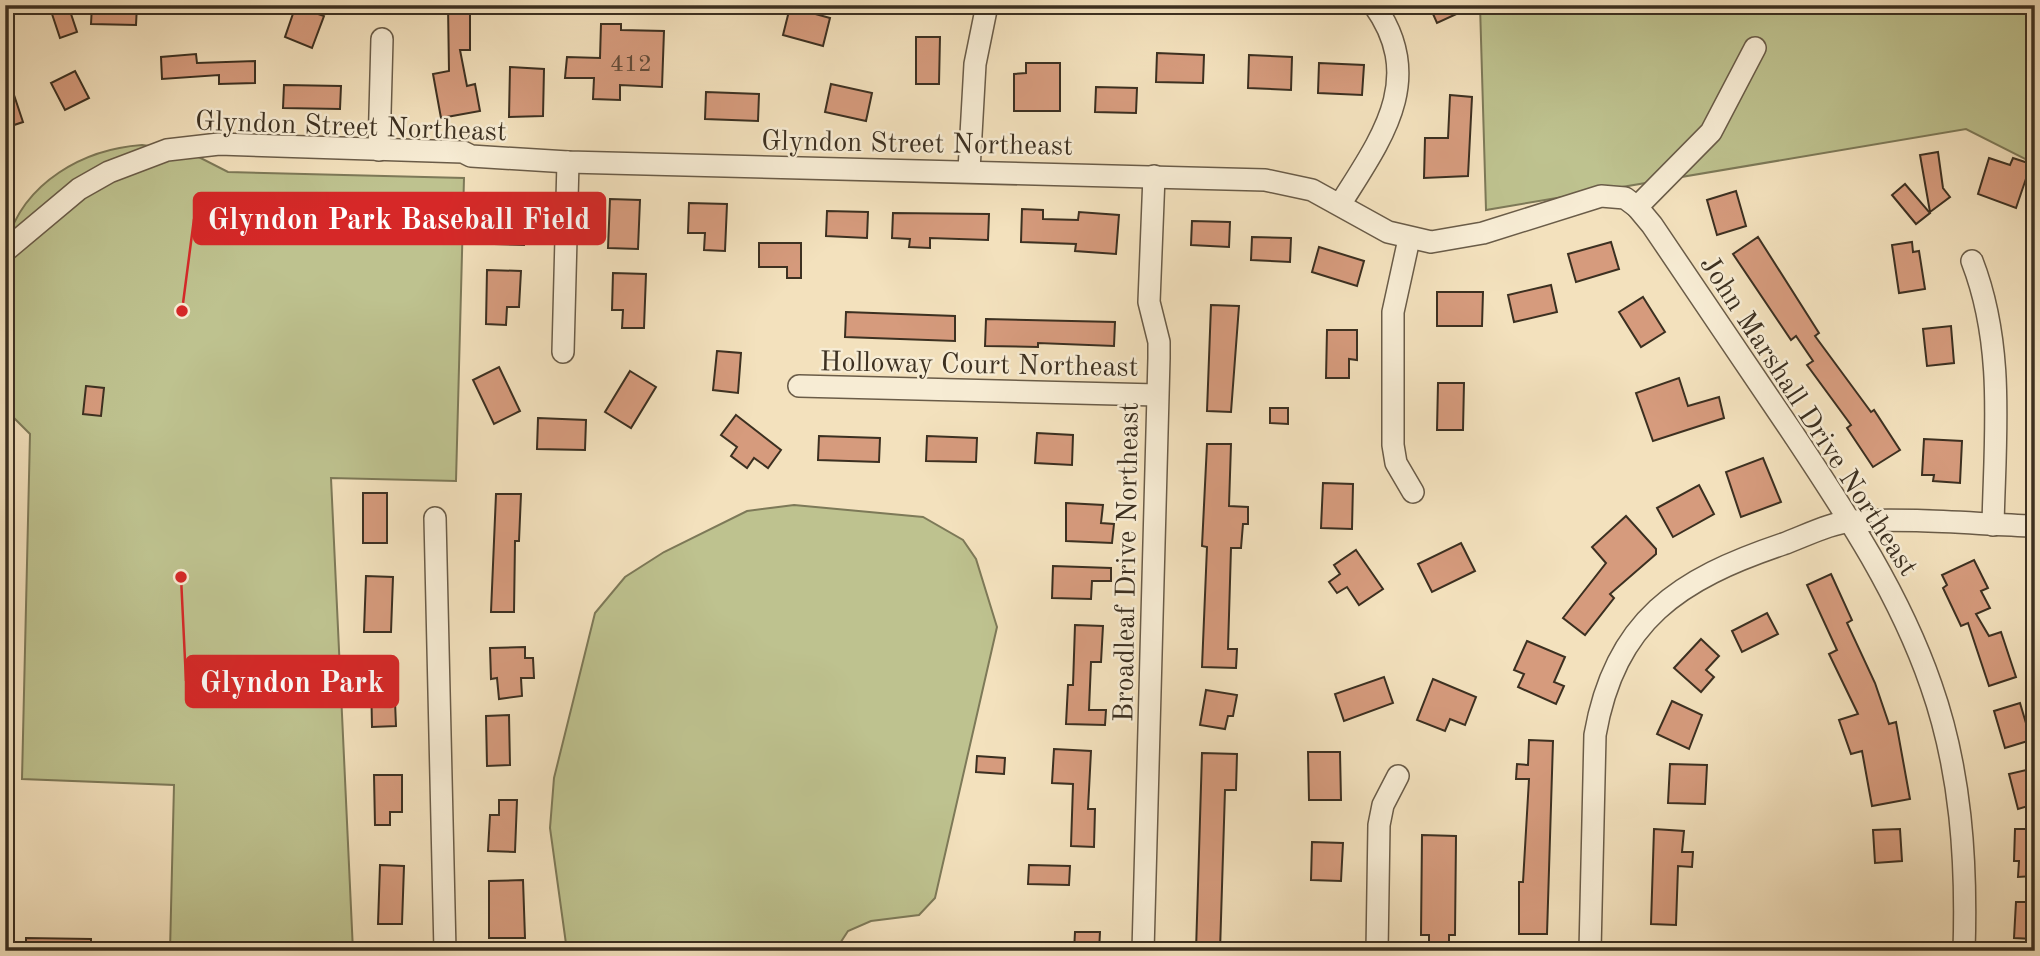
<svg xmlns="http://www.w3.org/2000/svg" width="2040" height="956" font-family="'Old Standard TT',serif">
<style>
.green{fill:#bec28f;stroke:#7d7958;stroke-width:2}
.building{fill:#d69b7d;stroke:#3c3021;stroke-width:2}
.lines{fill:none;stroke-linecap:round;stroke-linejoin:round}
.minor-casing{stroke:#6a5c48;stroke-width:24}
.minor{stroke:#f7ecd4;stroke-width:21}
.labels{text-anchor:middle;stroke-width:5;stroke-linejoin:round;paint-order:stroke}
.number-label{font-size:24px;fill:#624b38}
.street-label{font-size:28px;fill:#3c3021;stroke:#f7ecd4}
.leader{fill:none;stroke:#d62828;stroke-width:2.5}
.callout-dot{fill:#d62828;stroke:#f7ecd4;stroke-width:2.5}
.callout{fill:#d62828;stroke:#d62828;stroke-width:2.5}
.callout-label{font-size:30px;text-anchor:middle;font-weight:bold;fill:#fff}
</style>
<rect width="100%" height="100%" fill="#f3e1bd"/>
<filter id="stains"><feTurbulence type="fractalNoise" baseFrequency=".00286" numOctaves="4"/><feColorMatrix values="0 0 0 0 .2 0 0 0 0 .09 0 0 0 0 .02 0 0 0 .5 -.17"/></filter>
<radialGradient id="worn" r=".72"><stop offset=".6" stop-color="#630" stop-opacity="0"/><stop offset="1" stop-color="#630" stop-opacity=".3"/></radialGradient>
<!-- green -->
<g class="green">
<path d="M1480,5H2035V164L1966,129L1486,210Z"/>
<path d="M142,145L187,151L228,172L464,178L456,481L331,478L353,951H170L174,785L22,779L30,434L5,409C5,372 5,334 5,296C5,279 3,259 7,242C24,182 84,149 142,145Z"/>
<path d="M794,505L923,517L963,540L976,559L997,627L935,898L919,915L871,921L848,931L835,951H567L550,828L554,778L595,613L625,577L664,552L747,511Z"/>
</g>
<!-- building -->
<g class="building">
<path d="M59,5H68L77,32L60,38L50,8Z"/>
<path d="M92,5H137L136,25L91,24Z"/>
<path d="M296,5H315L312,12L324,16L312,48L285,37Z"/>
<path d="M1429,5H1476L1437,23Z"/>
<path d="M448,6H470V50H460L467,86L475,84L480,111L441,118L433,74L449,71Z"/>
<path d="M790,7L830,18L823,46L783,35Z"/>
<path d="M601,24H621V30L664,31L662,87L620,85V100L593,99L594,78H565L567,57L600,58Z"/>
<path d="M916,37H940L939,84H916Z"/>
<path d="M1157,53L1204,55L1203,83L1156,82Z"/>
<path d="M196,54L197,63L255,61V83L219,84V75L162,79L161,57Z"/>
<path d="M1249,55L1292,57L1291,90L1248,88Z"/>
<path d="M1026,63H1060V111H1014V74L1026,73Z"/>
<path d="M1319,63L1364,65L1362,95L1318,93Z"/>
<path d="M510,67L544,69L543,116L509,117Z"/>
<path d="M75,71L89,98L65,110L51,83Z"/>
<path d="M5,77H8L23,122L5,128Z"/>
<path d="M831,84L872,93L866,121L825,112Z"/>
<path d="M284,85L341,86L340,109L283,108Z"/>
<path d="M1096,87L1137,88L1136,113L1095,112Z"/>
<path d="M706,92L759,94L758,121L705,119Z"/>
<path d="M1450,95L1472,97L1468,176L1424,178L1425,138H1448Z"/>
<path d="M1938,152L1943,188L1950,197L1930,212L1920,155Z"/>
<path d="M1989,158L2010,165L2013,158L2031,164L2016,208L1978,194Z"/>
<path d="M1905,184L1930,213L1916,224L1892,195Z"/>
<path d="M1736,191L1746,226L1717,235L1707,200Z"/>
<path d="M496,194L526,196L524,245L495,244Z"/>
<path d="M610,199L640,200L638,249L608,248Z"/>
<path d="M689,203L727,204L725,251L704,250L705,233H688Z"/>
<path d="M1022,209L1043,210V219L1078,220L1079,212L1119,215L1116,254L1075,251L1076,244L1021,242Z"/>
<path d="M827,211L868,212L867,238L826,236Z"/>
<path d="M893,213L989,214L988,240L930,238V248L909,247L910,239L892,238Z"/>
<path d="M1192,221L1230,222L1229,247L1191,245Z"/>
<path d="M1252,237L1291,238L1290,262L1251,260Z"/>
<path d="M1758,237L1819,333L1815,336L1871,412L1874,410L1900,450L1873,467L1847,428L1851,425L1807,365L1813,361L1796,336L1791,340L1733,254Z"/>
<path d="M1611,242L1619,269L1576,282L1568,254Z"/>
<path d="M1912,242L1913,252L1919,251L1925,289L1899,293L1892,245Z"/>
<path d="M759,243H801V278H787V267H759Z"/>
<path d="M1319,247L1364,261L1357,286L1312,272Z"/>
<path d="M487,270L521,271L519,307H507L506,325L486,324Z"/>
<path d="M613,273L646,274L644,328H622L623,310H612Z"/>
<path d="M1551,285L1557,312L1514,322L1508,295Z"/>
<path d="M1437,292H1483L1482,326H1437Z"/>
<path d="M1643,297L1665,332L1641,347L1619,312Z"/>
<path d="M1211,305L1239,306L1231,412L1207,411Z"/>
<path d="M846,312L955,316V341L845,337Z"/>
<path d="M986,319L1115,322L1114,346L1038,343V347L985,346Z"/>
<path d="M1951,326L1954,363L1927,366L1923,329Z"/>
<path d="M1327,330H1357V360L1349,359V378H1326Z"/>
<path d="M717,351L741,353L738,393L713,390Z"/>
<path d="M499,367L520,411L494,424L473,380Z"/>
<path d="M630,371L656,387L631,428L605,412Z"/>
<path d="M1679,378L1688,406L1719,397L1724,418L1653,441L1636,393Z"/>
<path d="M1438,383H1464L1463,430H1437Z"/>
<path d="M86,386L104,388L101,416L83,414Z"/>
<path d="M1270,408H1288V424L1270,423Z"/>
<path d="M736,415L781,450L768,468L754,458L747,468L731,456L737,447L721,435Z"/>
<path d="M538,418L586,420L585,450L537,449Z"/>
<path d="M1037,433L1073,435L1072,465L1035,463Z"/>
<path d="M819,436L880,438L879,462L818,460Z"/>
<path d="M927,436L977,438L976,462L926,461Z"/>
<path d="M1924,439L1962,441L1960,483L1933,481L1934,475H1922Z"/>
<path d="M1207,444H1231L1229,506L1248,507V524H1243L1241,548H1231L1228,649H1237L1236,668L1202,667L1207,547L1202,546Z"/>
<path d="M1763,458L1781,502L1741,517L1726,472Z"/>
<path d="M1323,483L1353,484L1352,529L1321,528Z"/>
<path d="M1699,485L1714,514L1673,537L1657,508Z"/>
<rect x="363" y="493" width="24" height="50"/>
<path d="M496,494H521L519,541H515L514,612H491Z"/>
<path d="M1066,503L1103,505L1101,523L1114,524L1112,543L1066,541Z"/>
<path d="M1626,516L1656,549V554L1610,594L1614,598L1585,635L1563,618L1606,563L1592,547Z"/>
<path d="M1461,543L1475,571L1432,592L1418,564Z"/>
<path d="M1356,550L1383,589L1359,605L1347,587L1337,593L1329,582L1340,574L1334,565Z"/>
<path d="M1974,560L1988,588L1981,591L1990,608L1976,614L1989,636L2001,632L2016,677L1989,686L1968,623L1961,626L1943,588L1947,585L1942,575Z"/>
<path d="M1053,566L1111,568V581H1092L1091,599L1052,598Z"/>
<path d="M1831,574L1852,620L1847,623L1875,683L1889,724L1896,722L1910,799L1872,806L1862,751L1851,754L1839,720L1858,714L1829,654L1837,650L1807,585Z"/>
<path d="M366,576L393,577L391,632H364Z"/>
<path d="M1767,613L1778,634L1742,652L1732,631Z"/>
<path d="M1075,625L1103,626L1101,662H1091L1089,710H1106L1105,725L1066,724L1068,685H1073Z"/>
<path d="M1701,639L1719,656L1706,670L1714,677L1701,692L1674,668Z"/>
<path d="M1527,641L1565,657L1554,682L1564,686L1556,704L1518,687L1524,674L1514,670Z"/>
<path d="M525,647V658H533L534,678H521L522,696L499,699L497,678L491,679L490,648Z"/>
<path d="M394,676L396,726L372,727L371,677Z"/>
<path d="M1384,677L1393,703L1344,721L1335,694Z"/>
<path d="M1433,679L1476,697L1465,725L1450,719L1445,731L1417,720Z"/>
<path d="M1206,690L1237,695L1233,716H1228L1225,729L1200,725Z"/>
<path d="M1672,701L1702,715L1689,749L1657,734Z"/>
<path d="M2020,703L2031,740L2005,748L1994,711Z"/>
<path d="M509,715L510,765L487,766L486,716Z"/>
<path d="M1529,740L1553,741L1547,934H1519V882H1523L1529,779H1516L1517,764L1528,765Z"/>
<path d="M1054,749L1091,751L1088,809H1095L1094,847L1071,846L1073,784L1052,783Z"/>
<path d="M1308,752H1340L1341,800H1309Z"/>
<path d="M1202,753L1237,754L1236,790H1225L1220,951H1196Z"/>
<path d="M977,756L1005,758L1004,774L976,772Z"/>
<path d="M1670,764L1707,765L1705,804L1668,803Z"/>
<path d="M2035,768V804L2018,809L2009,774Z"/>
<path d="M374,775H402V812H390V825H375Z"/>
<path d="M499,800H517L515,852L488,851L490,815H499Z"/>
<path d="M1654,829L1684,831L1682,852H1693L1692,867L1678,866L1676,925L1651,924Z"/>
<path d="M1900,829L1902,861L1875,863L1873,830Z"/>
<path d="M2015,829H2035V876L2018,877L2019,861H2014Z"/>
<path d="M1422,835L1456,836L1455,935H1449V948H1429V935H1421Z"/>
<path d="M1312,842L1343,843L1341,881L1311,880Z"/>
<path d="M380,865L404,866L402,924H378Z"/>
<path d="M1029,865L1070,866L1069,885L1028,884Z"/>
<path d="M523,880L525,938H489V881Z"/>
<path d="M2016,902H2035V939L2014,938Z"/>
<path d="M1075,932H1100L1099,951H1074Z"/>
<path d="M26,938L91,939V951H26Z"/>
</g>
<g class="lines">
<!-- minor casing -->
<g class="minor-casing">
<g id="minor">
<path d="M379,150L382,39"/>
<path d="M969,170L975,64L987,5"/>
<path d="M1341,203C1381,139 1427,79 1374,5"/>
<path d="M1637,207L1652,225C1699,295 1747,365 1794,435C1847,515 1899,593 1931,685C1961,770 1967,861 1964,951"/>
<path d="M1409,239L1393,312V445L1396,463L1413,492"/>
<path d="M5,251L79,189L109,172L167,150L219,144L463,152L471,156L568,162L1265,180L1312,190L1388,232L1431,242L1483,233L1601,196L1625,198L1637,207L1711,132L1755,48"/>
<path d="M1972,261C2005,346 1995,435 1993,525"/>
<path d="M563,352L568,162"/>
<path d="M799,386L1157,395"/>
<path d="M435,518L445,951"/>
<path d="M1143,951L1159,358V342L1149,302L1154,176"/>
<path d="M1377,951L1379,825L1383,805L1398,776"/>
<path d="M1590,951L1595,735C1615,620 1679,579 1783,544C1805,536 1832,522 1854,521C1914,518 1975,524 2035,526"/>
</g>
</g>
<!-- minor -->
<use href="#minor" class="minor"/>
</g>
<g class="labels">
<!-- number labels -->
<g class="number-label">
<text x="631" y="71">412</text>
</g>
<!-- street labels -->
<g class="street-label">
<text transform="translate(351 125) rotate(2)" y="10">Glyndon Street Northeast</text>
<text transform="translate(917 142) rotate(1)" y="10">Glyndon Street Northeast</text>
<text transform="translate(979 363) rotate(1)" y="10">Holloway Court Northeast</text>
<text transform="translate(1810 415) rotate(57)" y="10">John Marshall Drive Northeast</text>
<text transform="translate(1125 562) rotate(-89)" y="10">Broadleaf Drive Northeast</text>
</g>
</g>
<!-- callouts -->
<path class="leader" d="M182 311L194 219M181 577L186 681"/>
<g class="callout-dot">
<circle cx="182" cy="311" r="7"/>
<circle cx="181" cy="577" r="7"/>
</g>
<g class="callout">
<rect x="194" y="193" width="411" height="51" rx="7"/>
<rect x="186" y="656" width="212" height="51" rx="7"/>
</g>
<g class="callout-label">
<text x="399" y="229">Glyndon Park Baseball Field</text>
<text x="292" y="692">Glyndon Park</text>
</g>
<!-- margin -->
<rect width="2040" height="956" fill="none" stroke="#f3e1bd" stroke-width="28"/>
<rect x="7" y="7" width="2026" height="942" fill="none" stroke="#3c3021" stroke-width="3.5"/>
<rect x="14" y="14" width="2012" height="928" fill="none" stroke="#3c3021" stroke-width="2"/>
<rect width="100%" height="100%" filter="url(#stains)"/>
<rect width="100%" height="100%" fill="url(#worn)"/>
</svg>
